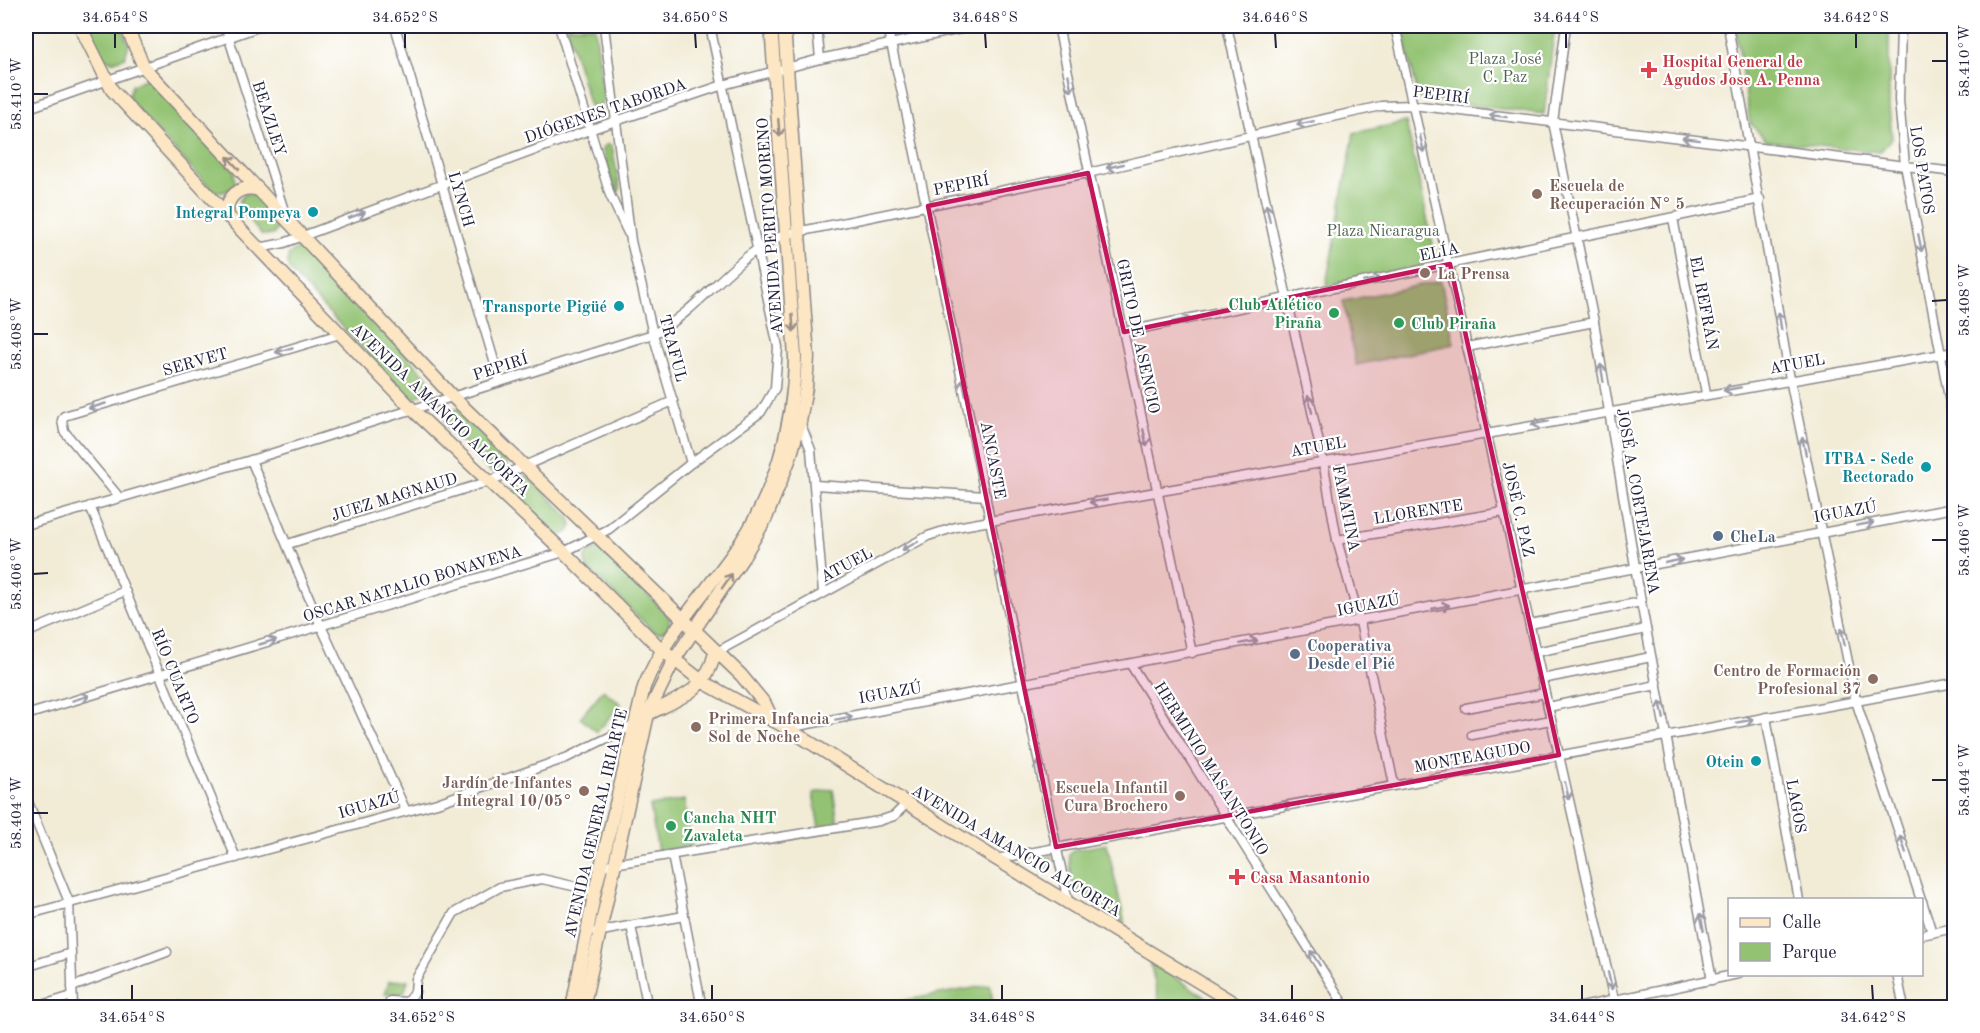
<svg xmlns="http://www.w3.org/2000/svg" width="1980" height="1033" font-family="'Old Standard TT',serif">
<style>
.green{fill:#93c372;stroke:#5a7256;stroke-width:1.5}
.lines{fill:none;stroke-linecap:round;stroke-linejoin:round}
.street-casing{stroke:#8a8789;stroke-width:11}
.secondary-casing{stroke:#8a8789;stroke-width:15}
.street{stroke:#fff;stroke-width:8}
.secondary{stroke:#fce6c4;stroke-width:12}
.oneway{stroke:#9c9ca7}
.oneway2{stroke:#9a8e86}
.marked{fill:#c2185b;fill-opacity:0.2;stroke:#c2185b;stroke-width:4.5;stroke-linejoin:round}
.ticks{fill:none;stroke:#22223b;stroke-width:2}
.health-dot{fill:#e0444e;stroke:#fff;stroke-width:2}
.education-dot{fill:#8d6e63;stroke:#fff;stroke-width:2}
.culture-dot{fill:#0f9aa8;stroke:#fff;stroke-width:2}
.leisure-dot{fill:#2e9e5b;stroke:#fff;stroke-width:2}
.service-dot{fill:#5c6f8a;stroke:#fff;stroke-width:2}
.labels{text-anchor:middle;stroke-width:4.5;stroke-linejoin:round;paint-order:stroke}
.park-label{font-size:16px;fill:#4f6251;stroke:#fff}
.health-label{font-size:16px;font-weight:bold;fill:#be3a42;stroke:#fff;text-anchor:start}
.street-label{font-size:16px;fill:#22223b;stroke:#fff}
.education-label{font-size:16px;font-weight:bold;fill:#785e54;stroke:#fff;text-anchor:start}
.culture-label{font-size:16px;font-weight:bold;fill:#0d838f;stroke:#fff;text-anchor:end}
.leisure-label{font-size:16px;font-weight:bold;fill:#27864d;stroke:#fff;text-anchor:start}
.service-label{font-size:16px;font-weight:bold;fill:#4e5e75;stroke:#fff;text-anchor:start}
.neatline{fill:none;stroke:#22223b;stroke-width:2}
.ticks-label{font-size:15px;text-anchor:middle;fill:#22223b}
</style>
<rect width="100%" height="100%" fill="#fff"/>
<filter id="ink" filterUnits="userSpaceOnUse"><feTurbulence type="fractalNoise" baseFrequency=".0167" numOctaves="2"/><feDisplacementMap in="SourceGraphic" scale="12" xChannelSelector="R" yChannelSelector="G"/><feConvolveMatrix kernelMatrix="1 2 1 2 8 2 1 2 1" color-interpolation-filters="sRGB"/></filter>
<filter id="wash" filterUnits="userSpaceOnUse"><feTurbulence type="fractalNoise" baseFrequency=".008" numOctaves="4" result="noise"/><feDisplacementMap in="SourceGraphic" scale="24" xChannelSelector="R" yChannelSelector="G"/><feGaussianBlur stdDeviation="1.35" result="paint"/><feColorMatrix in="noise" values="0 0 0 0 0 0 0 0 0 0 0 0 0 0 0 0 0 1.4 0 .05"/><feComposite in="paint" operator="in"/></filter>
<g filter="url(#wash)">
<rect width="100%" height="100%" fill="#f2ecd7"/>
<!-- green -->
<g class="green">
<path d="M87,26H121L129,44L125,57L112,62L102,57Z"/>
<path d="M566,26H595L604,100L598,108L591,107L589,103Z"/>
<path d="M1402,26H1555L1544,114L1419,99Z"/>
<path d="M1735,26H1889V106L1892,138L1880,152L1767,141L1750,123Z"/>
<path d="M145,79H149L234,170L235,184C228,193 219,195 210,188L132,104L129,95L132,85Z"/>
<path d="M1406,122L1438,268L1326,285L1354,133Z"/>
<path d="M608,144L612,146L620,189L618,192L615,191L602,148Z"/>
<path d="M246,193C259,195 277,212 279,226L273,235H262L241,211L239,201Z"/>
<path d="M300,247L307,249L428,378L426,392L415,398L405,394L289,270L287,263L289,254Z"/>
<path d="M1441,281L1454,344L1356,365L1343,301Z"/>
<path d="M451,409H458L506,456C510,467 502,476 491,472L446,427L444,416Z"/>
<path d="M521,476H528L570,518L572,525L569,532L562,535L555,534L515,495L513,484Z"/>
<path d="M596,549L603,551L668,615L670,622L667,629L660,633L653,631L587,568L585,561L587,554Z"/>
<path d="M603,690L621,704L597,732L580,718Z"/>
<path d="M833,789L838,825L819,828L813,793Z"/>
<path d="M684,800L692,846L658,852L650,806Z"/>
<path d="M1107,844L1125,924L1073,888L1069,855L1074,850Z"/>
<path d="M1051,855L1053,863L1048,872H1044L1030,862Z"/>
<path d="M1150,961L1221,1007H1160Z"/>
<path d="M408,980L404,993L385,994L389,981Z"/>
<path d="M990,985L994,1007H873L872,1006Z"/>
</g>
</g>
<g filter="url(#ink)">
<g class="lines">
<!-- street casing -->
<g class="street-casing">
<g id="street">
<path d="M225,26L286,217"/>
<path d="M395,26L500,381"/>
<path d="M559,26L610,195L628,233"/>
<path d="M604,26L631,241L653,334L691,463"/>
<path d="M817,26L820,59"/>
<path d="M887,26C953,316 1005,610 1068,901"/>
<path d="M1058,26L1192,653"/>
<path d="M1227,26L1323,461L1337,540L1360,622L1394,785"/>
<path d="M1395,26L1614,1000"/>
<path d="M1566,26L1553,122L1594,322L1641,602L1712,980"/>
<path d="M1728,26L1790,379L1856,701L1921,900"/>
<path d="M1901,26L1899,100L1905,165L1954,424"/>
<path d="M26,109L261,26"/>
<path d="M1673,218L1706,393"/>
<path d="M254,244L264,247L284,243L592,129L723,85L820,59L975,26"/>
<path d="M1124,332L1760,199"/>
<path d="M1467,347L1594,322"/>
<path d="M800,422L811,450L823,593"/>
<path d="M251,460L321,626L406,811"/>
<path d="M815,485L986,496"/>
<path d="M119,497L64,431L62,420L64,416L340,334"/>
<path d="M90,506L236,858"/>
<path d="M26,525L251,460L653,334C702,310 736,251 787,234L1088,173L1381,106L1413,105L1954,172"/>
<path d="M1337,540L1504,512"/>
<path d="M288,544L490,481L673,401"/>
<path d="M1530,624L1641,602"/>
<path d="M26,633L125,591"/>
<path d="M1536,652L1646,629"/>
<path d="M715,653L928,536L956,527L1954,352"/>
<path d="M1131,665L1346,1008"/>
<path d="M1542,679L1651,657"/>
<path d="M1548,707L1657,685"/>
<path d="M1466,708L1545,693"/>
<path d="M26,715L564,552L609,529L691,463L761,412L775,388L778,347L710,26"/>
<path d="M1766,717L1799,900"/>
<path d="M787,728L1954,508"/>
<path d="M1472,735L1551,720"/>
<path d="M26,797L69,902L73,1008"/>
<path d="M672,855L702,1008"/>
<path d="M996,859L1954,683"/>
<path d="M601,866L879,821L894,816L907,803"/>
<path d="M1922,901L1932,933"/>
<path d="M26,915L437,803L566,758L636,724"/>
<path d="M631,926L648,1008"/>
<path d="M596,932L684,916"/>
<path d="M1922,935L1954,928"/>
<path d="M26,967L71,953"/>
<path d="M1897,974L1904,1008"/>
<path d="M72,987L167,952"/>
<path d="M33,1008L72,996"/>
<path d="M173,1008L179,1006"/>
<path d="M390,1008V1001L407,1002L415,992L416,979L454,913L500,887L542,879L595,891"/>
<path d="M1577,1008L1738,974"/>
</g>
</g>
<!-- secondary casing -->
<g class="secondary-casing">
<g id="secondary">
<path d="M80,26L112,90L241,230L413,410L564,552L662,650L703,682L787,728L996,859L1242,1008"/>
<path d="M126,26L144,67L151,75L453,397L741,675L765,704L773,721"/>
<path d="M228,217C224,197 240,184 259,190"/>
<path d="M648,714C680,698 706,691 715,653"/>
<path d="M572,1008L595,891L644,687C664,637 701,598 732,555C774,499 794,425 795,357L771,26"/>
<path d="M583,1008L648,714L674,660L744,556L766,518L790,458L800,422L806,387L808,357L784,26"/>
</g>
</g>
<!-- street -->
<use href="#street" class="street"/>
<!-- secondary -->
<use href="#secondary" class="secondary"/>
</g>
<!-- one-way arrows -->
<defs><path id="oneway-shaft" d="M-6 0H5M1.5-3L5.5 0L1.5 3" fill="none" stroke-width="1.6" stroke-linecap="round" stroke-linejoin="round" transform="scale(1.5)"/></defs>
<g class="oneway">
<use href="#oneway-shaft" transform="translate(1070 83) rotate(79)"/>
<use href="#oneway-shaft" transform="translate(1498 116) rotate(-173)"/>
<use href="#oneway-shaft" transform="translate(1305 123) rotate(168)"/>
<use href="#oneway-shaft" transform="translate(1691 139) rotate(-173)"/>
<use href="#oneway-shaft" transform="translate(1422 144) rotate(77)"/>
<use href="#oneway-shaft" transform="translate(1115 166) rotate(167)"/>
<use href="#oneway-shaft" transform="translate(1268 213) rotate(-102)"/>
<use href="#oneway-shaft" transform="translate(357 215) rotate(-20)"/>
<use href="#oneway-shaft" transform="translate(1920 243) rotate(79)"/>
<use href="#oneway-shaft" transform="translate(1372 280) rotate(-12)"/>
<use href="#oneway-shaft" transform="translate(1181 320) rotate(-12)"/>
<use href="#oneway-shaft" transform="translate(1780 321) rotate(-99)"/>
<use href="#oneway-shaft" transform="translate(284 350) rotate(164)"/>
<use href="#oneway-shaft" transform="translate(1602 373) rotate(-99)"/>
<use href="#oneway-shaft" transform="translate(1474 375) rotate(77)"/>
<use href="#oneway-shaft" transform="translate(964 387) rotate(-101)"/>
<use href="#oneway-shaft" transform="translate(1732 389) rotate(170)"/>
<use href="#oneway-shaft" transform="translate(1310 404) rotate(-103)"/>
<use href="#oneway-shaft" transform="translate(97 406) rotate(164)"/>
<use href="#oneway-shaft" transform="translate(1540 423) rotate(170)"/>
<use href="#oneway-shaft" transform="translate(1145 438) rotate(79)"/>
<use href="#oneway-shaft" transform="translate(1804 446) rotate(-102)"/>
<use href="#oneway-shaft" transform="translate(1098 501) rotate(170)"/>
<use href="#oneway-shaft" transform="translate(1865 524) rotate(-10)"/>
<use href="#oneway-shaft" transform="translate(910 546) rotate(152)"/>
<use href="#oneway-shaft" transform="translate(1674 561) rotate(-11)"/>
<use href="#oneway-shaft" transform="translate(1001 578) rotate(-101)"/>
<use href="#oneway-shaft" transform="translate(1441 607) rotate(-11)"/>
<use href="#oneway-shaft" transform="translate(1843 637) rotate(-101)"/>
<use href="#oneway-shaft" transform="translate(268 642) rotate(-16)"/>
<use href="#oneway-shaft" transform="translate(1249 642) rotate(-10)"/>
<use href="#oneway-shaft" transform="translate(81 698) rotate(-17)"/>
<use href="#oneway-shaft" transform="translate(1662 710) rotate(-101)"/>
<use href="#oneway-shaft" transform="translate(844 718) rotate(-10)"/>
<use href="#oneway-shaft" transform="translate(1745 721) rotate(-10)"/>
<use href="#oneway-shaft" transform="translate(1039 770) rotate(-102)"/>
<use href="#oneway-shaft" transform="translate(1567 791) rotate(77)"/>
<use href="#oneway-shaft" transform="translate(1282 806) rotate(-11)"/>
<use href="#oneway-shaft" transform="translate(1903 844) rotate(-108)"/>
<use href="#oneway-shaft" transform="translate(1702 922) rotate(-101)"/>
<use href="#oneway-shaft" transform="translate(1315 958) rotate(-123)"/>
<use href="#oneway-shaft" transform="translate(1610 981) rotate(77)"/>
</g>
<g class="oneway2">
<use href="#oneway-shaft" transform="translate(779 128) rotate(85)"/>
<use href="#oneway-shaft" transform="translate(233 163) rotate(-133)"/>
<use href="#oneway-shaft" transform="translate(793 323) rotate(86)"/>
<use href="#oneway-shaft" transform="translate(727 581) rotate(-55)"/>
</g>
</g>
<!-- marked area -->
<path class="marked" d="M1088,173L1124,332L1450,264L1559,755L1056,847L928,206Z"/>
<!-- ticks -->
<path class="ticks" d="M115,33V48M405,33V48M695,33L696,48M985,33L986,48M1275,33L1276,48M1566,33V48M1856,33V48M1932,61H1947M33,94H48M1932,301L1947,300M33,334H48M1932,540H1947M33,574L48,573M1932,780H1947M33,813H48M132,985V1000M422,985V1000M712,985V1000M1002,985V1000M1292,985V1000M1582,985V1000M1872,985L1873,1000"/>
<!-- markers -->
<g class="health-dot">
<path d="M1646 61h6v6h6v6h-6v6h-6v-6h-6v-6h6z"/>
<path d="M1234 868h6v6h6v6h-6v6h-6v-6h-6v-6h6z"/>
</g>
<g class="education-dot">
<circle cx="1537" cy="194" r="6"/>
<circle cx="1425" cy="273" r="6"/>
<circle cx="1873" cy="679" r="6"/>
<circle cx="696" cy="727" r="6"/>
<circle cx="584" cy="791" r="6"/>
<circle cx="1180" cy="796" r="6"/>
</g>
<g class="culture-dot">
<circle cx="313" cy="212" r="6"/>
<circle cx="619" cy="306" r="6"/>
<circle cx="1926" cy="467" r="6"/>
<circle cx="1756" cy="761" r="6"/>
</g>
<g class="leisure-dot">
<circle cx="1334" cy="313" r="6"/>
<circle cx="1399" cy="323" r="6"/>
<circle cx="671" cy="826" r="6"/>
</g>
<g class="service-dot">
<circle cx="1718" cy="536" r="6"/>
<circle cx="1295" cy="654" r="6"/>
</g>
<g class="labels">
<!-- park labels -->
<g class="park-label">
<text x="1505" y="64">Plaza José<tspan x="1505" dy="18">C. Paz</tspan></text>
<text x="1383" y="236">Plaza Nicaragua</text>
</g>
<!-- health labels -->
<g class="health-label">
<text x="1662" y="67">Hospital General de<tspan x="1662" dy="18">Agudos Jose A. Penna</tspan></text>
<text x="1250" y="883">Casa Masantonio</text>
</g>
<!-- street labels -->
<g class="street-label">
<text transform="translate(1441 94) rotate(7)" y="6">PEPIRÍ</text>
<text transform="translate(605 110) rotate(-19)" y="6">DIÓGENES TABORDA</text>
<text transform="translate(270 118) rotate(72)" y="6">BEAZLEY</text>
<text transform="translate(1923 170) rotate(81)" y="6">LOS PATOS</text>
<text transform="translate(961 184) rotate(-11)" y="6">PEPIRÍ</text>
<text transform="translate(462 199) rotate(74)" y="6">LYNCH</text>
<text transform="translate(769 226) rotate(-94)" y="6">AVENIDA PERITO MORENO</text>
<text transform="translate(1439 251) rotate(-12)" y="6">ELÍA</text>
<text transform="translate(1705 303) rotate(79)" y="6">EL REFRÁN</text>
<text transform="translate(1139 336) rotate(78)" y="6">GRITO DE ASENCIO</text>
<text transform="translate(674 348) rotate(75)" y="6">TRAFUL</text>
<text transform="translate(195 361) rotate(-16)" y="6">SERVET</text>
<text transform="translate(1797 363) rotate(-10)" y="6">ATUEL</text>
<text transform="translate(500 366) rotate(-18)" y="6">PEPIRÍ</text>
<text transform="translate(441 409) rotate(44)" y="6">AVENIDA AMANCIO ALCORTA</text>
<text transform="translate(1318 446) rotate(-10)" y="6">ATUEL</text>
<text transform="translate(994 460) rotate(79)" y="6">ANCASTE</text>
<text transform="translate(394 496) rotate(-17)" y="6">JUEZ MAGNAUD</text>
<text transform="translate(1639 501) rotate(80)" y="6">JOSÉ A. CORTEJARENA</text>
<text transform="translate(1347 508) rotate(79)" y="6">FAMATINA</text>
<text transform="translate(1519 509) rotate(77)" y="6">JOSÉ C. PAZ</text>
<text transform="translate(1418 511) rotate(-9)" y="6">LLORENTE</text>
<text transform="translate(1845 511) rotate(-10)" y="6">IGUAZÚ</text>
<text transform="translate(846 564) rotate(-28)" y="6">ATUEL</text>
<text transform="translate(412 583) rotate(-17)" y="6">OSCAR NATALIO BONAVENA</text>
<text transform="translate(1368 604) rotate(-11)" y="6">IGUAZÚ</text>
<text transform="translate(176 676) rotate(68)" y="6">RÍO CUARTO</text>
<text transform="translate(890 692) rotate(-10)" y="6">IGUAZÚ</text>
<text transform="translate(1472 756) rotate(-10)" y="6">MONTEAGUDO</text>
<text transform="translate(1212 768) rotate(58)" y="6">HERMINIO MASANTONIO</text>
<text transform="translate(369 804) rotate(-16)" y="6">IGUAZÚ</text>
<text transform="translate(1797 806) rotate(80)" y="6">LAGOS</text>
<text transform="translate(595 823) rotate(-77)" y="6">AVENIDA GENERAL IRIARTE</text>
<text transform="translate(1017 850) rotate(31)" y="6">AVENIDA AMANCIO ALCORTA</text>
</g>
<!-- education labels -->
<g class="education-label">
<text x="1549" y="191">Escuela de<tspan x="1549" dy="18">Recuperación N° 5</tspan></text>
<text x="1437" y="279">La Prensa</text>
<text x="1861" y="676" text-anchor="end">Centro de Formación<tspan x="1861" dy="18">Profesional 37</tspan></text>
<text x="708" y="724">Primera Infancia<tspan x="708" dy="18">Sol de Noche</tspan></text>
<text x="572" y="788" text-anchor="end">Jardín de Infantes<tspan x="572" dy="18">Integral 10/05°</tspan></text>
<text x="1168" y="793" text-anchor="end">Escuela Infantil<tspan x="1168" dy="18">Cura Brochero</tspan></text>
</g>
<!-- culture labels -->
<g class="culture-label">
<text x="301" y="218">Integral Pompeya</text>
<text x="607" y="312">Transporte Pigüé</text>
<text x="1914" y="464">ITBA - Sede<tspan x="1914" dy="18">Rectorado</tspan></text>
<text x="1744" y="767">Otein</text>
</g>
<!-- leisure labels -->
<g class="leisure-label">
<text x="1322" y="310" text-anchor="end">Club Atlético<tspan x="1322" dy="18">Piraña</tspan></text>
<text x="1411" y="329">Club Piraña</text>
<text x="683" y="823">Cancha NHT<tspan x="683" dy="18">Zavaleta</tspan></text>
</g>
<!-- service labels -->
<g class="service-label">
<text x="1730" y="542">CheLa</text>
<text x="1307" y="651">Cooperativa<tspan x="1307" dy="18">Desde el Pié</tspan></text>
</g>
</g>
<!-- margin -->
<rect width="1980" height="1033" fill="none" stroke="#fff" stroke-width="66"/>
<!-- legend -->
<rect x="1728" y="898" width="195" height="78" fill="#ffffff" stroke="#a7a7b1" stroke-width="1.5"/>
<rect x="1740" y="918" width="30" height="9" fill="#fce6c4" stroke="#a7a7b1" stroke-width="1.5"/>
<text x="1782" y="928" font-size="18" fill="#22223b">Calle</text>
<rect x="1740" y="943" width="30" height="18" fill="#93c372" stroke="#a7a7b1" stroke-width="1.5"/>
<text x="1782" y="958" font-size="18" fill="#22223b">Parque</text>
<rect x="33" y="33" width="1914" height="967" class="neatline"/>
<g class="ticks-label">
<text x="115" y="22">34.654°S</text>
<text x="405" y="22">34.652°S</text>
<text x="695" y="22">34.650°S</text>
<text x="985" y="22">34.648°S</text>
<text x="1275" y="22">34.646°S</text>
<text x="1566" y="22">34.644°S</text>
<text x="1856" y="22">34.642°S</text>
<text transform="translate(1964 61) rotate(-90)" y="5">58.410°W</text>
<text transform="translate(16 94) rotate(-90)" y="5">58.410°W</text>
<text transform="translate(1964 300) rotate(-90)" y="5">58.408°W</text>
<text transform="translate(16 334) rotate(-90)" y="5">58.408°W</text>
<text transform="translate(1964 540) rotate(-90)" y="5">58.406°W</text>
<text transform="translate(16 574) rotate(-90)" y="5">58.406°W</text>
<text transform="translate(1964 780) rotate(-90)" y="5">58.404°W</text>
<text transform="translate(16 813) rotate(-90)" y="5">58.404°W</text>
<text x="132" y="1022">34.654°S</text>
<text x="422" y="1022">34.652°S</text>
<text x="712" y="1022">34.650°S</text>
<text x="1002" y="1022">34.648°S</text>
<text x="1292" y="1022">34.646°S</text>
<text x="1582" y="1022">34.644°S</text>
<text x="1873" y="1022">34.642°S</text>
</g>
</svg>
